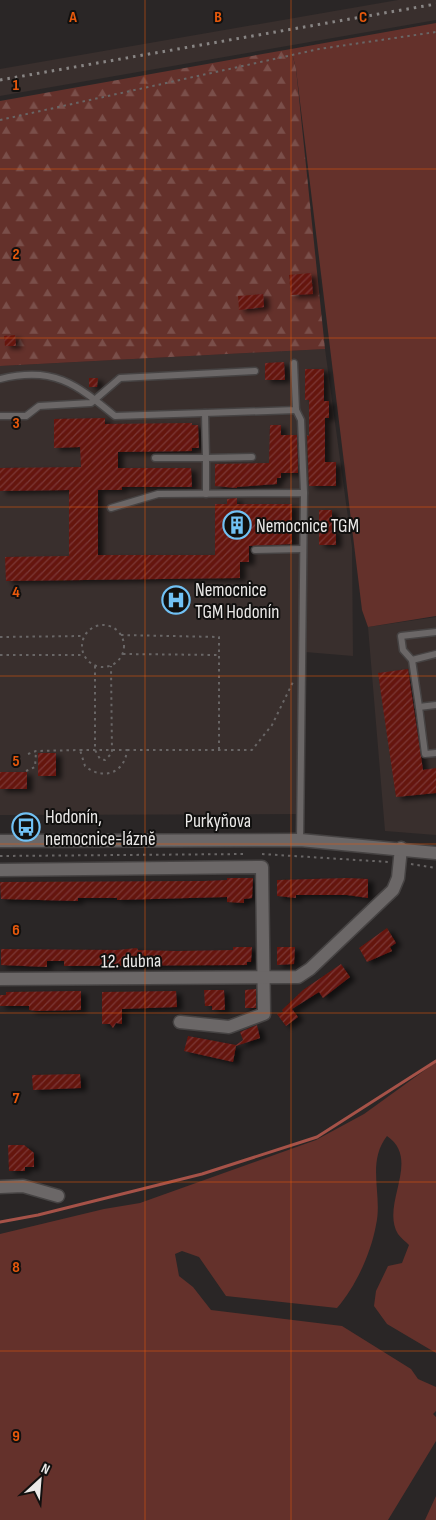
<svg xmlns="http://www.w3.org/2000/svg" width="436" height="1520" font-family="'Sofia Sans Condensed',sans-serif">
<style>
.built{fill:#392f2d}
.green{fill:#64312b}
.forest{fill:url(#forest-firs)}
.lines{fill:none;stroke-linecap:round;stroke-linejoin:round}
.stream{stroke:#a65248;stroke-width:3}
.building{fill:url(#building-hatch);filter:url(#shadow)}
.service-casing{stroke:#464343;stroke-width:9}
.minor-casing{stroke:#464343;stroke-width:15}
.tertiary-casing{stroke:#464343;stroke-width:15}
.path{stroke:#696666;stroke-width:2;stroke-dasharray:2.5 4;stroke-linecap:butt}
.service{stroke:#6b6767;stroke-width:6}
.minor{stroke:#6b6767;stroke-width:12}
.tertiary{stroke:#6b6767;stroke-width:12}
.rail{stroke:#888584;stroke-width:3;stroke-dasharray:2.5 5;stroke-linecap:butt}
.grid{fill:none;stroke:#e8590c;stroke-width:1;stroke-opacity:0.55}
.labels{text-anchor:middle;stroke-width:4;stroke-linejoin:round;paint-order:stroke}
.poi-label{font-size:19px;fill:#ebe9e8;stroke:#11100f;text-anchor:start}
.street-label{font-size:19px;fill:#ebe9e8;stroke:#11100f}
.grid-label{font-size:16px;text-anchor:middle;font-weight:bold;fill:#e8590c;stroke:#11100f;stroke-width:4;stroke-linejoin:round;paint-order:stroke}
</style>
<defs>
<pattern id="forest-firs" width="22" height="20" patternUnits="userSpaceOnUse" patternTransform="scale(1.25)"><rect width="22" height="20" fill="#64312b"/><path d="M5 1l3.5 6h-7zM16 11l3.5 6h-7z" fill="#7a4f4a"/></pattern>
<pattern id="building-hatch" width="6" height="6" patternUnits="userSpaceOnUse" patternTransform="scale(1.25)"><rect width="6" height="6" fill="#651611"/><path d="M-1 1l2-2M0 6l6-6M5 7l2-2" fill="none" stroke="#7b3834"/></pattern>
<filter id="shadow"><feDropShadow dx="5.5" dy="3" stdDeviation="2.5" flood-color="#0009"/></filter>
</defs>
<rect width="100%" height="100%" fill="#2a2626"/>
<!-- built -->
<g class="built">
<path d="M398,0H436V20L0,96V69Z"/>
<path d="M325,349L352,547L353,656L305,652L304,814L0,815V366Z"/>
<path d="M436,617V835L385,831L368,627Z"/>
</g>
<!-- green -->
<g class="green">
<path d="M436,23V616L368,627L362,610L296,69L291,49Z"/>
<path d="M436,1062V1353L387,1324L374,1306L376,1291L388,1266L402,1263L409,1245C406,1242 401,1238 398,1234C380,1204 422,1160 387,1136C366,1163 383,1195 376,1225C371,1253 356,1286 337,1308L226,1296L199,1257L182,1251L175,1254L179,1276L193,1287L211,1310L342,1326L411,1369L418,1379L436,1387V1411L433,1414L436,1417V1441L388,1520H0V1234L104,1209L140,1203L316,1140L364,1114Z"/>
<path d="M436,1496V1520H425Z"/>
</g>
<!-- forest -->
<path class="forest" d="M291,49L296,69L325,349L0,366V101Z"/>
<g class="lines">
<!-- stream -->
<path class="stream" d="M0,1222L38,1215L202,1174L317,1137L436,1061"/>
</g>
<!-- building -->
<g class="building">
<path d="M311,273L313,294L291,295L289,275Z"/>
<path d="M263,294L264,307L239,310L238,296Z"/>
<path d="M15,335L16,346H5L4,336Z"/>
<path d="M284,362L285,380H265V363Z"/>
<path d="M305,369H324V401H329V418H325V462H336V486H309L307,435L309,436V400H305Z"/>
<path d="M89,378H98L97,387H89Z"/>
<path d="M105,418V424L192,423V425H198L199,448H192V451L118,452V468H191L192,487H122V490H98V555H215V504H227V499L237,498V504H292V544L249,546V562H240V578L6,581L5,557L69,556V490L0,491V468L81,467L80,447L54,448V419Z"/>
<path d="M270,425H281V435H297L298,473H281V478H277V484L237,487V488L215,486V464L269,463Z"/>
<path d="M319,510H332V530H336V545H319Z"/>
<path d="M408,669L423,770L436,768V793L396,797L378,673Z"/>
<rect x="38" y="753" width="18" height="23"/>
<rect x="0" y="772" width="27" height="17"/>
<path d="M227,878H253L252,898L244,899V903L227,902V897L117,900V898H78V901L1,899L0,882L204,881L227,880Z"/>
<path d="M347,878L368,879V898L347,895H296V898L277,896V880Z"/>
<path d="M387,928L396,943L390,947L392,951L367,962L359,948Z"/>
<path d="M233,947H252L251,962H247V965L64,966V961H47V967L1,965V949L117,950L137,948L138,950L177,951L233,950Z"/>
<path d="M277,947H295L294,964L277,965Z"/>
<path d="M341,964L350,977L323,998L319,992L292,1009L298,1017L286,1026L277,1014L283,1012L282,1010L303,990Z"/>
<path d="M256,989V1008H245V990Z"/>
<path d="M204,990H224L225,1010H212V1006H205Z"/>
<path d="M81,991V1010L36,1011L29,1010V1006H0V995H6V992Z"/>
<path d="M176,991L177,1007L122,1009V1024L116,1023L113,1028L110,1024H102V992Z"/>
<path d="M257,1025L260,1038L236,1046L233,1062L184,1051L188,1036L236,1045L243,1040L240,1032Z"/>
<path d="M80,1074L81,1088L33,1090L32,1075Z"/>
<path d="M8,1145H24L34,1153V1167H25V1171H9Z"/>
</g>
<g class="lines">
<!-- service casing -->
<g class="service-casing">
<g id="service">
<path d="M0,379C53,366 75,383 115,416L296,410L294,363"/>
<path d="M296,410L301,420L304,493"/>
<path d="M0,416H26L39,406L91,403L120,378L255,371"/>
<path d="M155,458H206L205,413"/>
<path d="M206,494V458L252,457"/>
<path d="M111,508L158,494L304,493L300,840"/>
<path d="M255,550L302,549"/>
<path d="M412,660L436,654"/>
<path d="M436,705L419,707L425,754L436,753"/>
<path d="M419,707L412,660L403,650L401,636L436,632"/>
</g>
</g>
<!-- minor casing -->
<g class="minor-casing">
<g id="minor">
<path d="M0,870L262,867L264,1014L229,1027L180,1022"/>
<path d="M0,979L298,977L310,969L393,890L398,878L401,848"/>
<path d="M0,1187L23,1186L58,1196"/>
</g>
</g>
<!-- tertiary casing -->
<g class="tertiary-casing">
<path id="tertiary" d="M0,841L300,840L436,853"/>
</g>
<!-- path -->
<g class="path">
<path d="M0,120L319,49L436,32"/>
<circle cx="103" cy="646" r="21"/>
<path d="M121,635L219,637V749"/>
<path d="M0,637L84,636"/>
<path d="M123,654L218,655"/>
<path d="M0,655H84"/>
<path d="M95,666V750L100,759L105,760L112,753L111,666"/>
<path d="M80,750H127C125,773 103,781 85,766Z"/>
<path d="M127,750H252L272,725L293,682"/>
<path d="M28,754L36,751L80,750"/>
<path d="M26,771L35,767L36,752"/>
<path d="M262,854L389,862"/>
<path d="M0,856L247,854"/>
<path d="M411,864L436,868"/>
</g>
<!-- service -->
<use href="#service" class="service"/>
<!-- minor -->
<use href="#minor" class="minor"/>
<!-- tertiary -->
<use href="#tertiary" class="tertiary"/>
<!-- rail -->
<path class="rail" d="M0,80L436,4"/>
</g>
<!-- grid -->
<path class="grid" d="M145,0V1520M291,0V1520M0,169H436M0,338H436M0,507H436M0,676H436M0,844H436M0,1013H436M0,1182H436M0,1351H436"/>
<!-- icons -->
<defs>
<g id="building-ring" transform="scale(1.4375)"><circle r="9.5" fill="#11100f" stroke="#71c1f4" stroke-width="1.5"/><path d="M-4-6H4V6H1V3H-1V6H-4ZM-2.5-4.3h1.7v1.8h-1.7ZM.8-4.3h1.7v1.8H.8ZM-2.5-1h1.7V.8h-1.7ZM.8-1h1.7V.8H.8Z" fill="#71c1f4"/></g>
<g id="hospital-ring" transform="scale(1.4375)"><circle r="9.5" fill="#11100f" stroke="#71c1f4" stroke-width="1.5"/><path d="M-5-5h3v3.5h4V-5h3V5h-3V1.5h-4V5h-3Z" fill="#71c1f4"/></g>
<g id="bus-ring" transform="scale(1.4375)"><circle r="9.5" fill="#11100f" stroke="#71c1f4" stroke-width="1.5"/><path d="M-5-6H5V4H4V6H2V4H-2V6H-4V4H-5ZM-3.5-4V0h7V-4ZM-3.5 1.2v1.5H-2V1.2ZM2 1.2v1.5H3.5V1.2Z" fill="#71c1f4"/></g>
</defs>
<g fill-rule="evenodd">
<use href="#building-ring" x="237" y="525"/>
<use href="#hospital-ring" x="176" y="600"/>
<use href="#bus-ring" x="26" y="827"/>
</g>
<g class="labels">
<!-- poi labels -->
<g class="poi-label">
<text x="256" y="532">Nemocnice TGM</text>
<text x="195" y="596">Nemocnice<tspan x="195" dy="22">TGM Hodonín</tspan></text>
<text x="45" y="823">Hodonín,<tspan x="45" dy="22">nemocnice-lázně</tspan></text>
</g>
<!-- street labels -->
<g class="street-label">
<text x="218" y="827">Purkyňova</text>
<text transform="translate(131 960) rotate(-1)" y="7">12. dubna</text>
</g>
</g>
<g class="grid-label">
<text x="73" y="22">A</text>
<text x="218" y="22">B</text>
<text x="363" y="22">C</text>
<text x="16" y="90">1</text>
<text x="16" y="259">2</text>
<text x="16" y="428">3</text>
<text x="16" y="597">4</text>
<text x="16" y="766">5</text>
<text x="16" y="935">6</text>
<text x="16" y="1103">7</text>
<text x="16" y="1272">8</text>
<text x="16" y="1441">9</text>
</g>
<!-- north arrow -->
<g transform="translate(40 1480) rotate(26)" stroke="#11100f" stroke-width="4" paint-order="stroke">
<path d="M0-4L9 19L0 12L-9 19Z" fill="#ebe9e8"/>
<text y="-8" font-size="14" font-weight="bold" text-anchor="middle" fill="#ebe9e8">N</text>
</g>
</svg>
